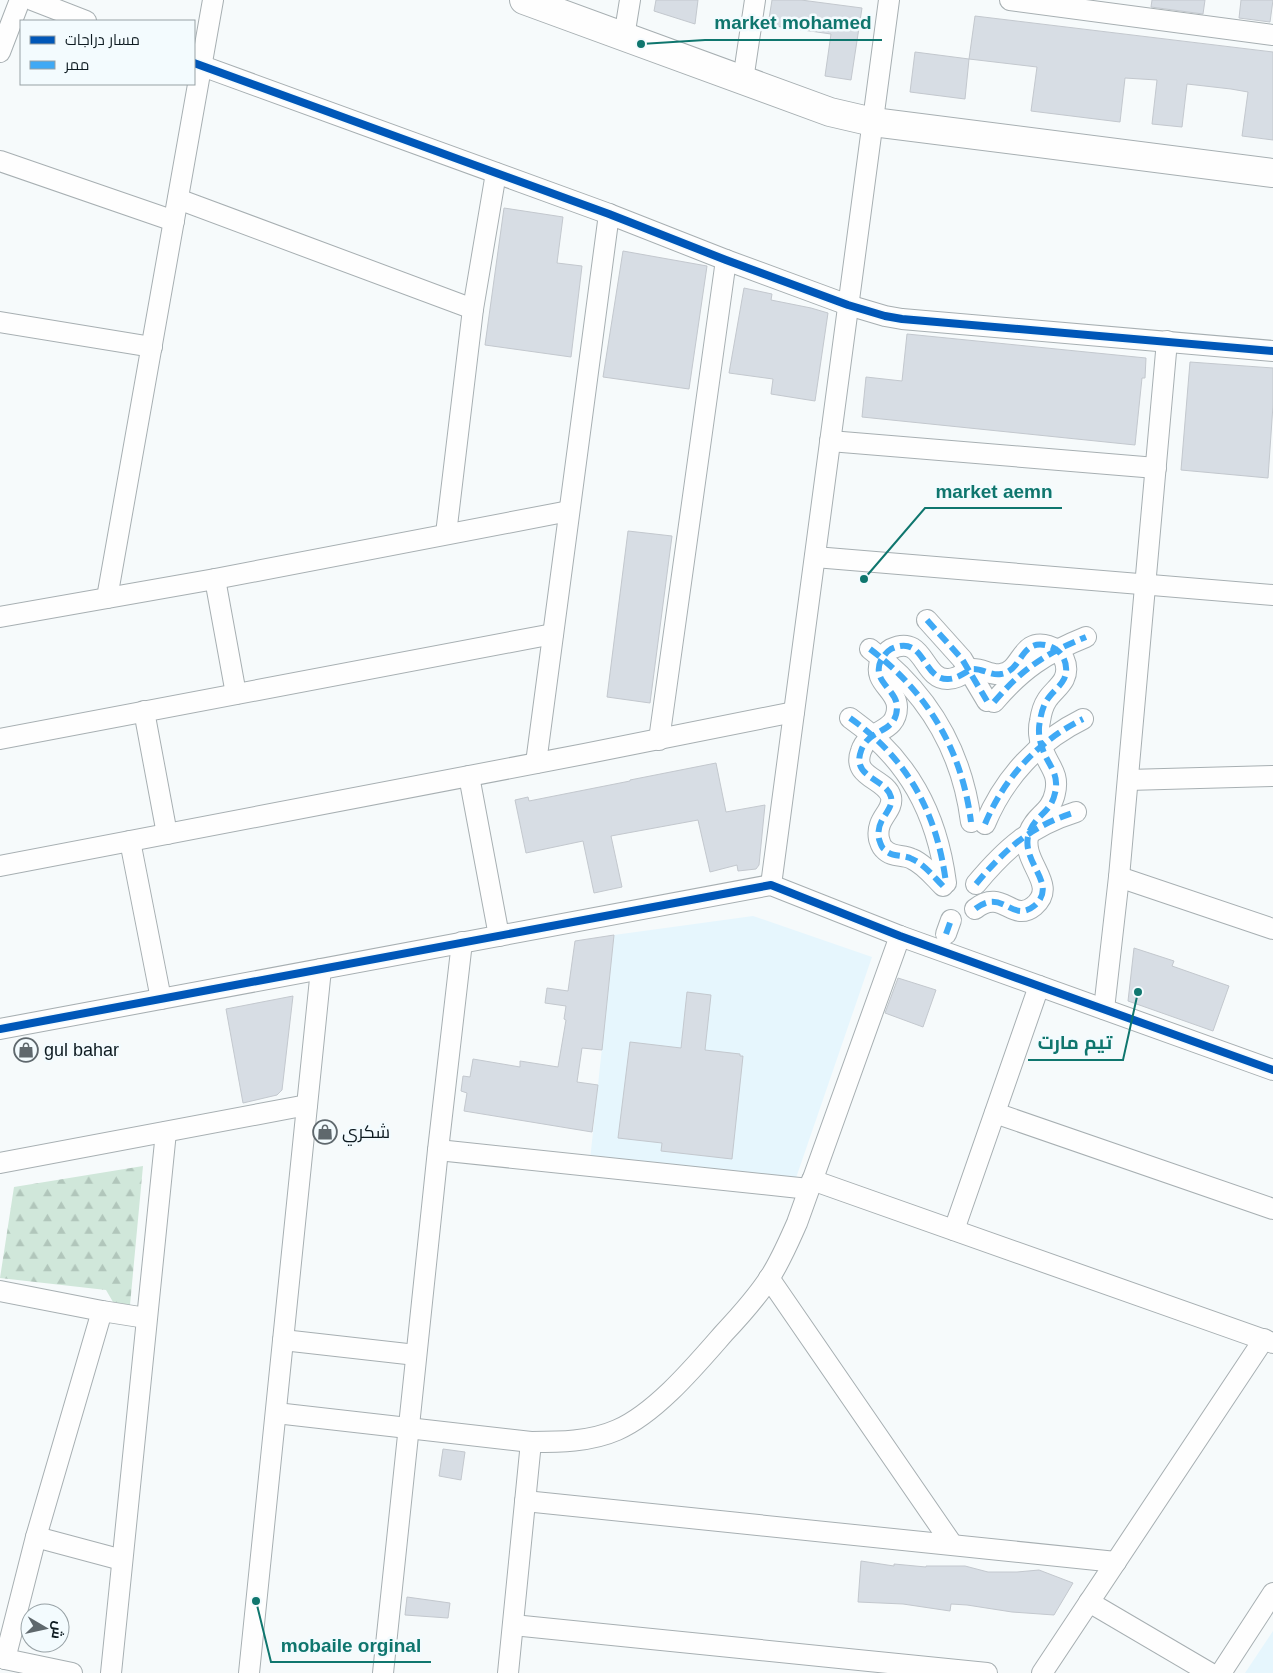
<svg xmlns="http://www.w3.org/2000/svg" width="1273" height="1673" font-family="Helvetica,Cairo,sans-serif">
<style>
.built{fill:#e6f6fd}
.forest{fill:url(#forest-firs)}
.building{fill:#d7dde4;stroke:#c3c8ce}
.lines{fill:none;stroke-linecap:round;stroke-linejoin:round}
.street-casing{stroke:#a7afb2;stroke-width:22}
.secondary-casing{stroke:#a7afb2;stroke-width:30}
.street{stroke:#fefefe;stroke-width:20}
.secondary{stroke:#fefefe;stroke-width:28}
.quiet{stroke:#3fa9f5;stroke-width:6;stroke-dasharray:12 6;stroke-linecap:butt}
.cycleway-casing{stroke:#f3fbfe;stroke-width:11}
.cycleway{stroke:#0057b8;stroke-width:8}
.labels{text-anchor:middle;stroke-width:5;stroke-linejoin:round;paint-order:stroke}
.poi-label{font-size:18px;fill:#0d1a20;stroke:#f3fbfe;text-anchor:start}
.leader{fill:none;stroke:#0f766e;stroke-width:2}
.callout-dot{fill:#0f766e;stroke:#f3fbfe;stroke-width:2}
.callout-label{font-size:19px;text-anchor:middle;font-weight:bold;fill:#0f766e;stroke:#f3fbfe;stroke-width:5;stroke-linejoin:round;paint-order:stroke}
</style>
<defs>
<pattern id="forest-firs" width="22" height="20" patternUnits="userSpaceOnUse" patternTransform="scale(1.25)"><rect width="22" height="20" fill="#d0e7da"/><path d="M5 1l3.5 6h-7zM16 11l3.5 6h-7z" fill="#b1c6bb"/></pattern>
</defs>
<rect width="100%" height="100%" fill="#f6fafb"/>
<!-- built -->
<g class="built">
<path d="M753,916L872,957L796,1178L590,1160L614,935Z"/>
<path d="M1273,1631V1673H1245Z"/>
</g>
<!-- forest -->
<path class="forest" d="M143,1166L130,1305L113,1302L106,1290L0,1278L14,1187Z"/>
<!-- building -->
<g class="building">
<path d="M656,0H698L695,24L654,11Z"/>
<path d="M772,0H801L862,8L851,80L825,76L831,34L768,25Z"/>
<path d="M1152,0H1205L1203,14L1151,7Z"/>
<path d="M1241,0H1273L1270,22L1239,18Z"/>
<path d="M975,16L1273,52V140L1242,136L1248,92L1231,89L1187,84L1182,127L1152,124L1157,80L1125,78L1120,122L1031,111L1037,67L969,59Z"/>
<path d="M915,52L969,59L965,99L910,92Z"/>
<path d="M504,208L563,217L557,263L582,266L571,357L485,345Z"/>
<path d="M623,251L707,266L689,389L603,377Z"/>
<path d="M744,288L772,294L771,300L811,308L828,313L815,401L771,394L773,379L729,373Z"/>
<path d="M907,334L1146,358L1145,378H1142L1135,445L862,417L866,377L902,381Z"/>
<path d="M1190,362L1273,368V405L1268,478L1181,470Z"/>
<path d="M628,531L672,536L650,703L607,697Z"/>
<path d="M716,763L726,812L765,805L759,865L756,869L738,871L737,865L710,872L698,820L611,836L622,887L594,893L583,841L526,853L515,800L528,797L529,801L630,781V780Z"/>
<path d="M614,935L602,1050L582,1048L577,1082L598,1085L592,1132L464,1111L467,1093L461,1091L463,1076L470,1077L473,1059L520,1067V1061L558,1067L566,1020L564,1019L566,1006L545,1003L547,988L568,991L575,941Z"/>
<path d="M1134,948L1174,961L1172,966L1229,986L1213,1031L1128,1001Z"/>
<path d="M898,978L936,990L923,1027L885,1013Z"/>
<path d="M687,992L711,995L705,1050L740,1054V1056H743L732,1159L661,1151L662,1143L618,1138L630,1042L681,1048Z"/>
<path d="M293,996L282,1090L277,1095L243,1103L226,1009Z"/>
<path d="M443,1449L465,1452L461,1480L439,1476Z"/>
<path d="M861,1561L894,1566V1564L926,1567V1566H965L988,1572H1017L1039,1570L1073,1583L1054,1615L1012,1612L967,1605L951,1604L950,1611L903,1604L858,1602Z"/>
<path d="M407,1597L450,1603L448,1618L405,1615Z"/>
</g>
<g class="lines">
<!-- street casing -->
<g class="street-casing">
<g id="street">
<path d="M32,0L86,21"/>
<path d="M1010,0L1273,35"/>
<path d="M624,37L630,0"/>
<path d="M0,52L20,0"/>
<path d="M194,63L609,214L726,260L848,305L885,316L902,319L1273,351"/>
<path d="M743,80L755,0"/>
<path d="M0,161L174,221"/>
<path d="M178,199L473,309"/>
<path d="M0,322L152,347"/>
<path d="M830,441L1156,468"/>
<path d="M446,534L473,309L496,173"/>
<path d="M815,557L1273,595"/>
<path d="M215,579L236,694"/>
<path d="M107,598L213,0"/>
<path d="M0,617L215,579L569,511"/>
<path d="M927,620L962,659L987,701"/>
<path d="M870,649C928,693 962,750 971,822"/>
<path d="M994,702C1022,669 1046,653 1086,637"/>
<path d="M144,711L167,834"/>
<path d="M850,718C908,759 937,813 946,883"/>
<path d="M0,739L553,634"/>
<path d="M659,740L726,260"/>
<path d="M536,763L609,214"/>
<path d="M469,776L499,936"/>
<path d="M1128,780L1273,776"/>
<path d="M985,824C1004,778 1038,741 1083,719"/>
<path d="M130,841L161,999"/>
<path d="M0,866L584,754L794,712"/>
<path d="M1119,877L1273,929"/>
<path d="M976,884C1006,848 1031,826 1076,812"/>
<path d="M771,885L889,0"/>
<path d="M943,886C933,876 924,864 912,859C903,854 892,858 884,849C881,847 880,842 879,839C875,818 894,812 891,797C886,778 851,778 861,751C868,728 897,734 897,707C897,689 871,682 881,660C884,656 886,652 891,649C925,633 922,680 948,679C957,679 964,673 972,669C982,668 991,676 1001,674C1023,671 1020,637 1049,646C1063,650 1070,666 1064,679C1060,687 1052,692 1047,700C1043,706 1041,714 1040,721C1038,729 1039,740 1042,747C1047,765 1060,772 1055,793C1051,813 1035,815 1029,833C1019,862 1060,884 1034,906C1012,924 1003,887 975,909"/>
<path d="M946,934L951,920"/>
<path d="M1104,1009L1119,877L1167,341"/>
<path d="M0,1029L771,885L900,936L1273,1070"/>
<path d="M995,1113L1273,1209"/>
<path d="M438,1150L809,1189"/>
<path d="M0,1163L307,1105"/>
<path d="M812,1180L1273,1343"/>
<path d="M954,1230L1039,986"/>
<path d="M769,1278L952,1544"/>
<path d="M0,1291L102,1311L146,1318"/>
<path d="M283,1340L416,1355"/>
<path d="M276,1413L531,1442C559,1442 590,1442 617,1430C656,1413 696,1365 724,1333C740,1316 757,1297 770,1277C781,1260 789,1241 797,1223L900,936"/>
<path d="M525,1501L1116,1562"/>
<path d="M36,1537L122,1560"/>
<path d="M1089,1602L1210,1673"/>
<path d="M513,1625L987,1673"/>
<path d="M0,1656L5,1659L72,1673"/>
<path d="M5,1659L36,1537L102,1311"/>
<path d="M111,1673L166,1132"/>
<path d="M249,1673L321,969"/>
<path d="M383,1673L438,1150L462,942"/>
<path d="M508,1673L531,1442"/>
<path d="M1042,1673L1264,1339"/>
<path d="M1221,1673L1273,1593"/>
</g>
</g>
<!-- secondary casing -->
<g class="secondary-casing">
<path id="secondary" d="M524,0L830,112L873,122L1273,173"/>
</g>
<!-- street -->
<use href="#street" class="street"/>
<!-- secondary -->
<use href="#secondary" class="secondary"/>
<!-- quiet -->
<g class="quiet">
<path d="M927,620L962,659L987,701"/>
<path d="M870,649C928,693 962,750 971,822"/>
<path d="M994,702C1022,669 1046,653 1086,637"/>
<path d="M850,718C908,759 937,813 946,883"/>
<path d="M985,824C1004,778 1038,741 1083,719"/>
<path d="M976,884C1006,848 1031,826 1076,812"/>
<path d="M943,886C933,876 924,864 912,859C903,854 892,858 884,849C881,847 880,842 879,839C875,818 894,812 891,797C886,778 851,778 861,751C868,728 897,734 897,707C897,689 871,682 881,660C884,656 886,652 891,649C925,633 922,680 948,679C957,679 964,673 972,669C982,668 991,676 1001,674C1023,671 1020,637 1049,646C1063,650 1070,666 1064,679C1060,687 1052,692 1047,700C1043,706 1041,714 1040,721C1038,729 1039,740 1042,747C1047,765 1060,772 1055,793C1051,813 1035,815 1029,833C1019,862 1060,884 1034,906C1012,924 1003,887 975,909"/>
<path d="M946,934L951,920"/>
</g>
<!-- cycleway casing -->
<g class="cycleway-casing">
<g id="cycleway">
<path d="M194,63L609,214L726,260L848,305L885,316L902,319L1273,351"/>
<path d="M0,1029L771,885L900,936L1273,1070"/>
</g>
</g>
<!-- cycleway -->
<use href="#cycleway" class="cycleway"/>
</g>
<!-- icons -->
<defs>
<g id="shop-ring" transform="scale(1.25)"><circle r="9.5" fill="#f3fbfe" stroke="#5f686d" stroke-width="1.5"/><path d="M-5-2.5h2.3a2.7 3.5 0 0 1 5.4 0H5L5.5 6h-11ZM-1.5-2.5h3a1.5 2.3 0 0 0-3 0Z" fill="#5f686d"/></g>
</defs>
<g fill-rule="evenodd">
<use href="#shop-ring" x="26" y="1050"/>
<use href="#shop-ring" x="325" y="1132"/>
</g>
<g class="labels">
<!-- poi labels -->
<g class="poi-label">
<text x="44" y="1056">gul bahar</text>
<text x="342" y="1138">شكري</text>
</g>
</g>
<!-- callouts -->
<path class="leader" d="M641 44L705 40H882M864 579L925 508H1062M1138 992L1123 1060H1028M256 1601L271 1662H431"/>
<g class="callout-dot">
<circle cx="641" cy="44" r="5"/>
<circle cx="864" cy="579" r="5"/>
<circle cx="1138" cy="992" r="5"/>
<circle cx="256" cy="1601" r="5"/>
</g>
<g class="callout-label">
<text x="793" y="29">market mohamed</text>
<text x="994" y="498">market aemn</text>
<text x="1075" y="1049">تیم مارت</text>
<text x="351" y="1652">mobaile orginal</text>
</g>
<!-- legend -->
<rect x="20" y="20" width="175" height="65" fill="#f3fbfe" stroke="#97a1a5"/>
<rect x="30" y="36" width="25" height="8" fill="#0057b8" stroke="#97a1a5"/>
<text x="65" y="45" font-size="15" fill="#0d1a20">مسار دراجات</text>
<rect x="30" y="61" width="25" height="8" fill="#3fa9f5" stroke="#97a1a5"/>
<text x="65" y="70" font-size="15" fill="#0d1a20">ممر</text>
<!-- north arrow -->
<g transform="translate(45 1628) rotate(99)"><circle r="24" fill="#f3fbfe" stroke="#97a1a5"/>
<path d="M0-4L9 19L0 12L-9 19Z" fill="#5f686d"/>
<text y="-8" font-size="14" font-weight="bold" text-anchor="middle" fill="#0d1a20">ش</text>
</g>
</svg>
